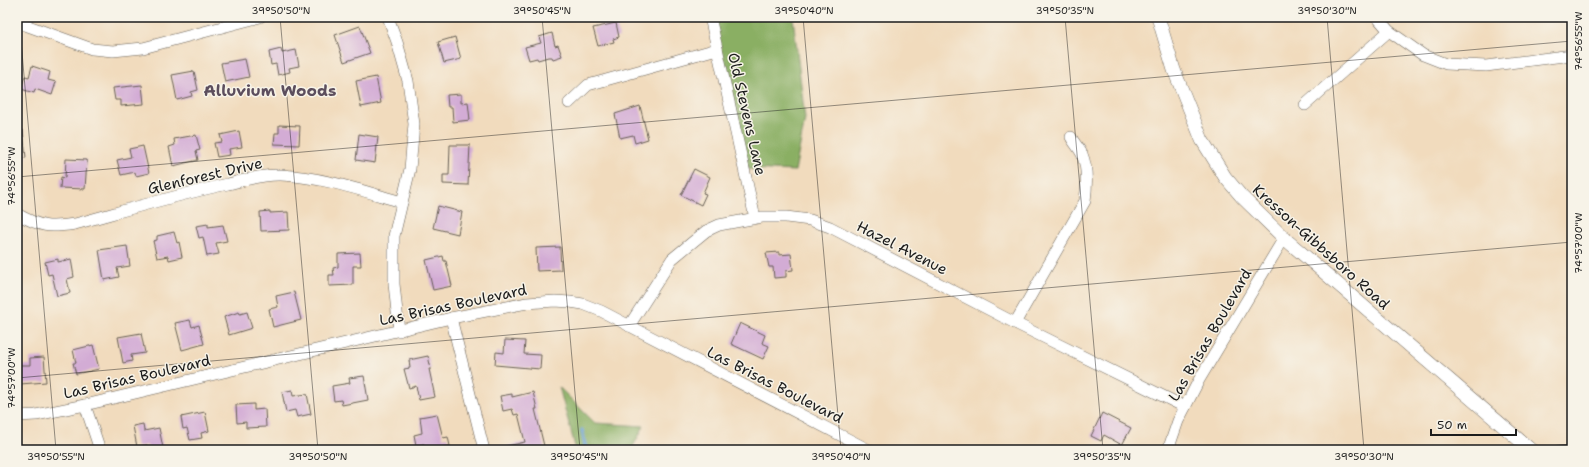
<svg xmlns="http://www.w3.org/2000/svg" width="1589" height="467" font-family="'Shantell Sans',sans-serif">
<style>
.forest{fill:#8aaf64;stroke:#536640}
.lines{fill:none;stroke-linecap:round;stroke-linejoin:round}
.stream{stroke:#669ed4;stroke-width:3.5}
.building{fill:#d3acd5}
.minor-casing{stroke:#675f54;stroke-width:12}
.tertiary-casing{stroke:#675f54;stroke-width:14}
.minor{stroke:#fff;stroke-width:11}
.tertiary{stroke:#fff;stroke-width:13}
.ticks{fill:none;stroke:#1c1c1c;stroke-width:1;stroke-opacity:0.45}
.labels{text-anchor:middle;stroke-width:3;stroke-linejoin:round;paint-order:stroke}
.street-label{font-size:15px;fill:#1c1c1c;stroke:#f7f3e8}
.neighbourhood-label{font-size:16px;font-weight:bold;fill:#5c4e5d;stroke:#f7f3e8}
.neatline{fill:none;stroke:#1c1c1c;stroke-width:1.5}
.ticks-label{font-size:10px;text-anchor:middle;fill:#1c1c1c}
</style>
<rect width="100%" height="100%" fill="#f7f3e8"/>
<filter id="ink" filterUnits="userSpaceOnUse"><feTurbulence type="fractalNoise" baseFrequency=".025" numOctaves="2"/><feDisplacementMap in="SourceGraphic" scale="8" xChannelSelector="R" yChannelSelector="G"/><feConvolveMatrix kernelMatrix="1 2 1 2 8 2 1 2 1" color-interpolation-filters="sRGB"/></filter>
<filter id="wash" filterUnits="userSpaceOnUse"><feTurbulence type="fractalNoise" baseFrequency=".012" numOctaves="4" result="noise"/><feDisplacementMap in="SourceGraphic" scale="16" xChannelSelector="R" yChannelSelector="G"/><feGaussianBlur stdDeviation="0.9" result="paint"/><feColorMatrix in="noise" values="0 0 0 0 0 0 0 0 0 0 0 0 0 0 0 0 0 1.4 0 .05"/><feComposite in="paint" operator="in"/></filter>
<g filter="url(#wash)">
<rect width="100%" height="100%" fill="#f1dbbd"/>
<!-- forest -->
<g class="forest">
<path d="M712,17H793L805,119L795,171L748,169Z"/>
<path d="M559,387L595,423L644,426L631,450H576Z"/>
</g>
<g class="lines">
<!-- stream -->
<path class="stream" d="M582,430L586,450"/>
</g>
<g id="blocks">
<!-- building -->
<g class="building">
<path d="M616,23L619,37L613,39L614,42L598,46L593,28Z"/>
<path d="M360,26L370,53L344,62L335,35Z"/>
<path d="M552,33L555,46L558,45L562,56L553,59L552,57H548L538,60L537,58L529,60L525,47L541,43L539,37Z"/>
<path d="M455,37L461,59L444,63L438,42Z"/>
<path d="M281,49L282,53L296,50L299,66L289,68L290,72L278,75L276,64L271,65L269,52Z"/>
<path d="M245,59L249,77L225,82L221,63Z"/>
<path d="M32,66L50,72L48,80L56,82L52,95L35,89L34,93L21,89L25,76L29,77Z"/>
<path d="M194,71L198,90L191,92L192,96L177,100L172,75Z"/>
<path d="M376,77L381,103L361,107L356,81Z"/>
<path d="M142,85L144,104L121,106V100H115L113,88Z"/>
<path d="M461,94V103L468,102L470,120L453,122L452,107H448L447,95Z"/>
<path d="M640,106L648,139L635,143L633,135L620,138L615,114Z"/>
<path d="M279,125L300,126L299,145L274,144L275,133H279Z"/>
<path d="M23,130L26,158L17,159V131Z"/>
<path d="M239,131L242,147L229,149L230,155L217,157L214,143L222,142L220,135Z"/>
<path d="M359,134L378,137L375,163L356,160Z"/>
<path d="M196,135L200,150L196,151L198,160L173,166L169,147L175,145L174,139Z"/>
<path d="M450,145H470L468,185L443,184V175H449Z"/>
<path d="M143,146L149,173L136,176L135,172L121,175L117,160L131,157L129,149Z"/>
<path d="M66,159L87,160L85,189L60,188L61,177L65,178Z"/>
<path d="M694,169L710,177L703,193L706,194L701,205L681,195Z"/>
<path d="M438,206L462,212L458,234L433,228Z"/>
<path d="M270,211V213L288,212L289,230L261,231L260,212Z"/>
<path d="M208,224V227L223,225L227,241L216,243L219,254L207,256L203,237L199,238L196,226Z"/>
<path d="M174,232L177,243L179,242L182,257L169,260L168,256L157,258L153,241L157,240V236Z"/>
<path d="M127,246L130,266L117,268L119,277L104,280L99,250Z"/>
<path d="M560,247L561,270L537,271L536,248Z"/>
<path d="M779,252V255L791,254L793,270L786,271V277L774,278L773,267H769L766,253Z"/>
<path d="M360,253L361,266H353V285L329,286V275H334L333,268L338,267V254Z"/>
<path d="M443,256L444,261H446L452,286L433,290L426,260Z"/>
<path d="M58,259V262L71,259L74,277L67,279L70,293L57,296L52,274L48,275L45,262Z"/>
<path d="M294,292L301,320L273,327L269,309L278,307L276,296Z"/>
<path d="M239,312L240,314L247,312L252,328L229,335L224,317Z"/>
<path d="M190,320L192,327L199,325L204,344L182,350L175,323Z"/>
<path d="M740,323L765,335L762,343L769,346L763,359L731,344Z"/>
<path d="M141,333L145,353L131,355L132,361L123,363L118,337Z"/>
<path d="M505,340L525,341L524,354L541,355L540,369L495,365L496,352L504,353Z"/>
<path d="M93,345L99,369L76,374L73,363H76L73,350Z"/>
<path d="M428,356L431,369H429L435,397L419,400L416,386L409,388L404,369L410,368L409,360Z"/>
<path d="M44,357L46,382L20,384L19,365H30V358Z"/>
<path d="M364,376L368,400L342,405L341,400L334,401L332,386L350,383L349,378Z"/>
<path d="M292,390L293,396L307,394L311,414L297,417L295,410L286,412L282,392Z"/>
<path d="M533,392L537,409H535L545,450H507V446L525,442L518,414L514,415L512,409L503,411L500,396L512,394V397Z"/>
<path d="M254,404V410L265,409L266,427L246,428V422L237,423L236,405Z"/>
<path d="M205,412L209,431L201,433L202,438L190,440L187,428L183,429L181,417Z"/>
<path d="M1102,413L1131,428L1122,445L1104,435L1101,441L1091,436Z"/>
<path d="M437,414L443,438L448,437L450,446L426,450L424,444L416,445L414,435L422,433L420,417Z"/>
<path d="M143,424L144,431L159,428L163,448L148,450L147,445L137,447L133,426Z"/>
</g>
</g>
</g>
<g filter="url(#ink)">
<use href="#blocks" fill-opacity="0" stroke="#675f54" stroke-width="1"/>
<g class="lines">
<!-- minor casing -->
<g class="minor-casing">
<g id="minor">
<path d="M388,17L397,42L408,81L414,124L410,169L394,236V284L399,331"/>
<path d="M710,17L755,218"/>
<path d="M1377,17L1389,31L1423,55L1446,64L1486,66L1572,55"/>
<path d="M17,22L92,49L113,51L143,48L260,17"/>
<path d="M569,103L588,85L717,49"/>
<path d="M1305,105L1389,31"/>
<path d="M17,214C41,227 48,228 75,224C126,210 176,195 228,184C245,180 264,174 281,175C323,177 363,191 402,202"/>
<path d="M451,318L484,450"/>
<path d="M1015,323L1085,201C1087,186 1088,168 1082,154C1079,148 1074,143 1071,137"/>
<path d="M629,326L672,259L706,231L719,225L762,217H786L810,220L830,227L1015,323L1185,407"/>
<path d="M85,405L100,450"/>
<path d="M17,416L36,415L85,405L451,318L527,303L555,301L570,302L583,304L601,311L869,450"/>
<path d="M1168,450L1178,421L1199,380L1284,238"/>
</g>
</g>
<!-- tertiary casing -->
<g class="tertiary-casing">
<path id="tertiary" d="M1158,17L1174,70L1202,140L1225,177L1242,197L1284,238L1531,450"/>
</g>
<!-- minor -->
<use href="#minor" class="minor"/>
<!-- tertiary -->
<use href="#tertiary" class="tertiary"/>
</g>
</g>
<!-- ticks -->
<path class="ticks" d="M19,17L56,450M280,17L318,450M542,17L580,450M803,17L841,450M1065,17L1103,450M1327,17L1364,450M17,177L1572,41M17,378L1572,242M1504,450L1572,444"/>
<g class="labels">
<!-- street labels -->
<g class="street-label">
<text transform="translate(747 114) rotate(77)" y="5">Old Stevens Lane</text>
<text transform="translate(205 176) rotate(-13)" y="5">Glenforest Drive</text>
<text transform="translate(1321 247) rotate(42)" y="5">Kresson-Gibbsboro Road</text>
<text transform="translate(902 248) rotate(27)" y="5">Hazel Avenue</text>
<text transform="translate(453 305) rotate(-12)" y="5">Las Brisas Boulevard</text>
<text transform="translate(1210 335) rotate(-60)" y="5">Las Brisas Boulevard</text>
<text transform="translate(137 377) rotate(-13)" y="5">Las Brisas Boulevard</text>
<text transform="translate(775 385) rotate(27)" y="5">Las Brisas Boulevard</text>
</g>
<!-- neighbourhood labels -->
<g class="neighbourhood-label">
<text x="270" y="96">Alluvium Woods</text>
</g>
</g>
<!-- margin -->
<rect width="1589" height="467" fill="none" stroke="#f7f3e8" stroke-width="44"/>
<!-- scale -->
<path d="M1431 429v6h85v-6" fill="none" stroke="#1c1c1c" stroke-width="2"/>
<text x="1437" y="429" font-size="12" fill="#1c1c1c" stroke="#f7f3e8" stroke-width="3" paint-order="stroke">50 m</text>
<rect x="22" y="22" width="1545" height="423" class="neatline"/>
<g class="ticks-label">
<text x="281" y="14">39°50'50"N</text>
<text x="542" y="14">39°50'45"N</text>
<text x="804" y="14">39°50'40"N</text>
<text x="1065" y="14">39°50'35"N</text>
<text x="1327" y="14">39°50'30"N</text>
<text transform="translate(1578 41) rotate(-90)" y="4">74°56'55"W</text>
<text transform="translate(11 176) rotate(-90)" y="4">74°56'55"W</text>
<text transform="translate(1578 243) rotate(-90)" y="4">74°57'00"W</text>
<text transform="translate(11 378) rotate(-90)" y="4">74°57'00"W</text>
<text x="56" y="460">39°50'55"N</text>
<text x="318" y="460">39°50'50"N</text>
<text x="579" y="460">39°50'45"N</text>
<text x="841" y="460">39°50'40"N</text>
<text x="1102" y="460">39°50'35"N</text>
<text x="1364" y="460">39°50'30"N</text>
</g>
</svg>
